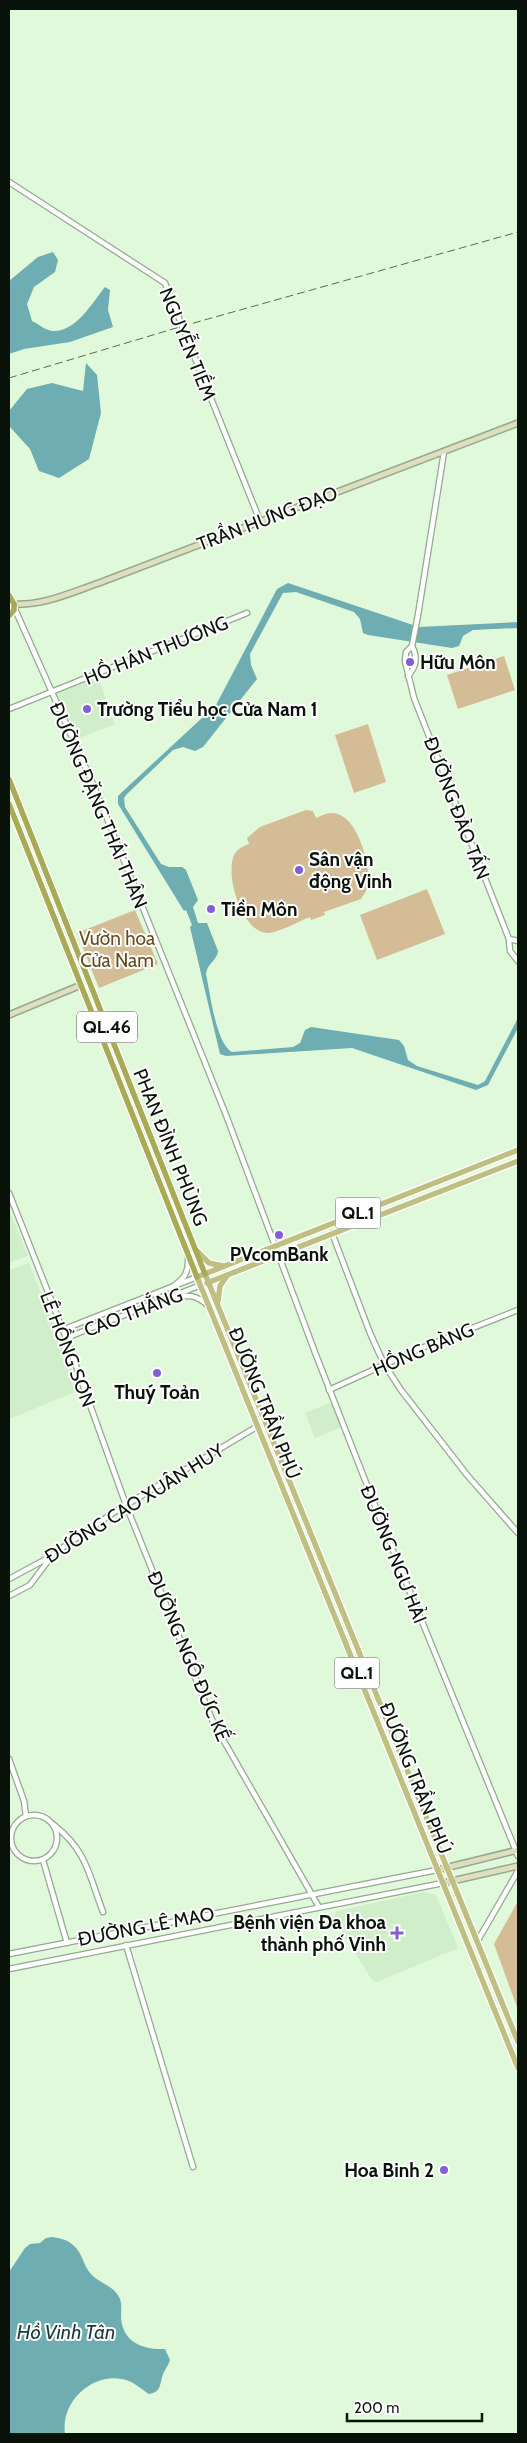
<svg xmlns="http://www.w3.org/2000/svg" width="527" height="2443" font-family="Cabin,sans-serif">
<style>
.built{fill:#d0eeca}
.green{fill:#d3bc96}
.water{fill:#6eadb1}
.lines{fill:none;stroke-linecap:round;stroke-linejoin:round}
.tertiary-casing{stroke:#92aa8d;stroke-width:7}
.secondary-casing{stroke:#92aa8d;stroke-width:8}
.primary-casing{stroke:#fff;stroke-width:8}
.trunk-casing{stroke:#fff;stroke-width:8}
.tertiary{stroke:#fff;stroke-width:4.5}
.secondary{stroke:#dfdfbf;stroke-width:5}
.primary{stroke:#bebf80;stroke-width:5.5}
.trunk{stroke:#a8aa56;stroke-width:5.5}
.rail{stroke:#5a6957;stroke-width:1;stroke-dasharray:8 4;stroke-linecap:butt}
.poi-dot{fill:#825fd9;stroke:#fefefe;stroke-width:2}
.labels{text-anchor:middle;stroke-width:4;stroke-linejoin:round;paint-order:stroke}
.shield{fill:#fefefe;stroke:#525952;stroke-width:1}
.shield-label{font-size:18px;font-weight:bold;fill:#091208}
.street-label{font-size:19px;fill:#091208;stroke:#fefefe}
.poi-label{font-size:19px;font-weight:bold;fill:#091208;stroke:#fefefe;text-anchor:start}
.park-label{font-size:19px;fill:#664b19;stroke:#fefefe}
.water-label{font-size:20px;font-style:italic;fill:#18383a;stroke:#fefefe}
</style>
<rect width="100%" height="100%" fill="#e0f9da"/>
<!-- built -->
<g class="built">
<path d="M98,677L115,724L77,739L57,694Z"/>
<path d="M9,1209L28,1256L9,1263Z"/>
<path d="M29,1263L80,1390L9,1419V1270Z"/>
<path d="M332,1402L342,1427L315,1438L305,1413Z"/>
<path d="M423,1892L436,1895L458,1948L377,1982L372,1980L333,1918L337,1911Z"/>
</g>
<!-- green -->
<g class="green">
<path d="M504,656L515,690L458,709L447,675Z"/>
<path d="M368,724L386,782L354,793L335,735Z"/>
<path d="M306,810L313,811L316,818C321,816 326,813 331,813C358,812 370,866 369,886L361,899L324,912L325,915L311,920L310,917C297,922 282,931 269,933C243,936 222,871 236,852C239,848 244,846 249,844L247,838L260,827Z"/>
<path d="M427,889L445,934L377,960L360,915Z"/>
<path d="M135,910L158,964L99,988L77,933Z"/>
<path d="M518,1901V2010L494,1944Z"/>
</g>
<!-- water -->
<g class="water">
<path d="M53,252L58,260L55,272L34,287L27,304L32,321C38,324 47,331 53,331C76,332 92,303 105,287L110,290L108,310L113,327L70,342L24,349L9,354V281L38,257Z"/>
<path d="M86,363L97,375L101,413L89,459L59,478L39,471L30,449L10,427L9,411L27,389L52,383L83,391Z"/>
<path d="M288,583L419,627L518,622V628L473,630L463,636L459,646L452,648L368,635L363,633L360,619L354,612L296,592L283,593L250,654L251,665L257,679L203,747L195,751L183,747L173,750L127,794L124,798L125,807L161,864L169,867H182L186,870L198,900L193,907L198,923H207L218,951C217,961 207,963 206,974C210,992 216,1044 232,1052L293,1047L300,1043L305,1030L311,1027L399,1040L404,1046L408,1060L417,1066L478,1085L485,1081L518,1018V1028L488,1085L476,1090L352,1048L226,1056L220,1054L190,927L192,925L186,910L184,911L118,804V796L121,793L216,705L277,589Z"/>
<path d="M52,2237C60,2238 68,2240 73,2245C83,2253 83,2266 91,2274C100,2284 114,2285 120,2299C122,2305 121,2312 121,2318C123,2343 144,2350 165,2349L170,2360C169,2364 166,2368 164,2372C159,2382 163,2392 149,2394C143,2390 136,2384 129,2381C96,2369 60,2400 65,2434H9V2272L25,2248L30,2244L40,2243L46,2238Z"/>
</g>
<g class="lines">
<!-- tertiary casing -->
<g class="tertiary-casing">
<g id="tertiary">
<path d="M9,182L165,283L260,521"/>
<path d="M444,452L418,615L412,646L406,652L405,661L414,698L509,939L510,951L518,961"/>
<path d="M14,607L96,791L226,1115L316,1355L385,1531L518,1856"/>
<path d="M408,676C416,667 418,657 412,646"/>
<path d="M9,709L247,613"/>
<path d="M509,939L518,941"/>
<path d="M9,1193L66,1338L126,1505L213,1722L319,1907"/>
<path d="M332,1233L370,1333L384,1364L401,1390L467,1475L518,1533"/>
<path d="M188,1258C189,1273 184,1279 171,1288L174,1296C188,1295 197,1295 207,1305"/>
<path d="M62,1330L197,1277"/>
<path d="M66,1338L201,1285"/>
<path d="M329,1390L419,1349L518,1310"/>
<path d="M9,1579L46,1559L116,1511L258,1426"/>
<path d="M9,1596L30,1585L51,1557"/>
<path d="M9,1759L24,1801L26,1816"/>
<circle cx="34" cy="1838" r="23"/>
<path d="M54,1825C87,1851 89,1875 103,1912"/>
<path d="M43,1860L67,1943"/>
<path d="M478,1940L518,1871"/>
<path d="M126,1945L193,2167"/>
<path d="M9,1954L437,1870"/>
<path d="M9,1969L443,1883"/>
</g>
</g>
<!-- secondary casing -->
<g class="secondary-casing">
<g id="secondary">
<path d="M14,604C43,606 72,592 99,583L518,423"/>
<path d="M9,1015L81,985"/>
<path d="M437,1870L518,1850"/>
<path d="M443,1883L518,1866"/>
</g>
</g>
<!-- primary casing -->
<g class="primary-casing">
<g id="primary">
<path d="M518,1150L197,1277L518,2068"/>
<path d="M196,1250L209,1263L223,1266"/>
<path d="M205,1274L518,2042"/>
<path d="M207,1283L518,1161"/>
<path d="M218,1301L220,1286L227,1276"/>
</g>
</g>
<!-- trunk casing -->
<g class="trunk-casing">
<g id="trunk">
<path d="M9,595L14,604V610L9,616"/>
<path d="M9,779L205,1274"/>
<path d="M9,804L197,1277"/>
</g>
</g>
<!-- tertiary -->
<use href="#tertiary" class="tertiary"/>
<!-- secondary -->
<use href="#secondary" class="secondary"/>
<!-- primary -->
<use href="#primary" class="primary"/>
<!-- trunk -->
<use href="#trunk" class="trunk"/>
<!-- rail -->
<path class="rail" d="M9,378L183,326L518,232"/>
</g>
<!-- markers -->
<g class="poi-dot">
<circle cx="410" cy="662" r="5"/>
<circle cx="87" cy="709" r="5"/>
<circle cx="299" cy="870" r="5"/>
<circle cx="211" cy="909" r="5"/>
<circle cx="279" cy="1235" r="5"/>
<circle cx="157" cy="1373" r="5"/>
<path d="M394.5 1925.5h5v5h5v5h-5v5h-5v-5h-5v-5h5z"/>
<circle cx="444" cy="2170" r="5"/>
</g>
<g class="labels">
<!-- shield labels -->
<g class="shield">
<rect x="77" y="1011.5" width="60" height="31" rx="4"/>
<rect x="335.5" y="1197.5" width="45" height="31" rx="4"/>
<rect x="334.5" y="1657.5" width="45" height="31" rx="4"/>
</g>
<g class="shield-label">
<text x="107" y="1033">QL.46</text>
<text x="358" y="1219">QL.1</text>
<text x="357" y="1679">QL.1</text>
</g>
<!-- street labels -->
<g class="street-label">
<text transform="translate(188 344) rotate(68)" y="7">NGUYỄN TIỀM</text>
<text transform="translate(267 518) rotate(-21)" y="7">TRẦN HƯNG ĐẠO</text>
<text transform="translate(156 650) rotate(-22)" y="7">HỒ HÁN THƯƠNG</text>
<text transform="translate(99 805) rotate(67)" y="7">ĐƯỜNG ĐẶNG THÁI THÂN</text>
<text transform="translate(457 808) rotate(69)" y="7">ĐƯỜNG ĐÀO TẤN</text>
<text transform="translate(171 1147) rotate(68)" y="7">PHAN ĐÌNH PHÙNG</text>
<text transform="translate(133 1312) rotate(-21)" y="7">CAO THẮNG</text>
<text transform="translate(68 1349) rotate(69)" y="7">LÊ HỒNG SƠN</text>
<text transform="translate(423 1349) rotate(-23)" y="7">HỒNG BÀNG</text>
<text transform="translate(265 1403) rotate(68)" y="7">ĐƯỜNG TRẦN PHÚ</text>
<text transform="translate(134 1503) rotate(-32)" y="7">ĐƯỜNG CAO XUÂN HUY</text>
<text transform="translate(394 1554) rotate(68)" y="7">ĐƯỜNG NGƯ HẢI</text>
<text transform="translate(189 1656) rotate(67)" y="7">ĐƯỜNG NGÔ ĐỨC KẾ</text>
<text transform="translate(416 1778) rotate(68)" y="7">ĐƯỜNG TRẦN PHÚ</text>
<text transform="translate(146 1926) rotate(-11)" y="7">ĐƯỜNG LÊ MAO</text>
</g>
<!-- poi labels -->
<g class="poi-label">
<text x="420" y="669">Hữu Môn</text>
<text x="97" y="716">Trường Tiểu học Cửa Nam 1</text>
<text x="309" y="866">Sân vận<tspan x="309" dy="22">động Vinh</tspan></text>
<text x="221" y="916">Tiền Môn</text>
<text x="279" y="1261" text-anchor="middle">PVcomBank</text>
<text x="157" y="1399" text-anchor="middle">Thuý Toản</text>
<text x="386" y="1929" text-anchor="end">Bệnh viện Đa khoa<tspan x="386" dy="22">thành phố Vinh</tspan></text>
<text x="434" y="2177" text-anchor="end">Hoa Binh 2</text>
</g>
<!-- park labels -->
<g class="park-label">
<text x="117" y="945">Vườn hoa<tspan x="117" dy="22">Cửa Nam</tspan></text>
</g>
<!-- water labels -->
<g class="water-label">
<text x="66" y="2339">Hồ Vinh Tân</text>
</g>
</g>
<!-- border -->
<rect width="527" height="2443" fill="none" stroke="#091208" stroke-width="20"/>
<!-- scale -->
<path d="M347 2413v8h135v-8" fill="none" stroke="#091208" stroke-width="2.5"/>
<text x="354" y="2413" font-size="15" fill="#091208" stroke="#fefefe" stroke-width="4" paint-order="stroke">200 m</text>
</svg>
